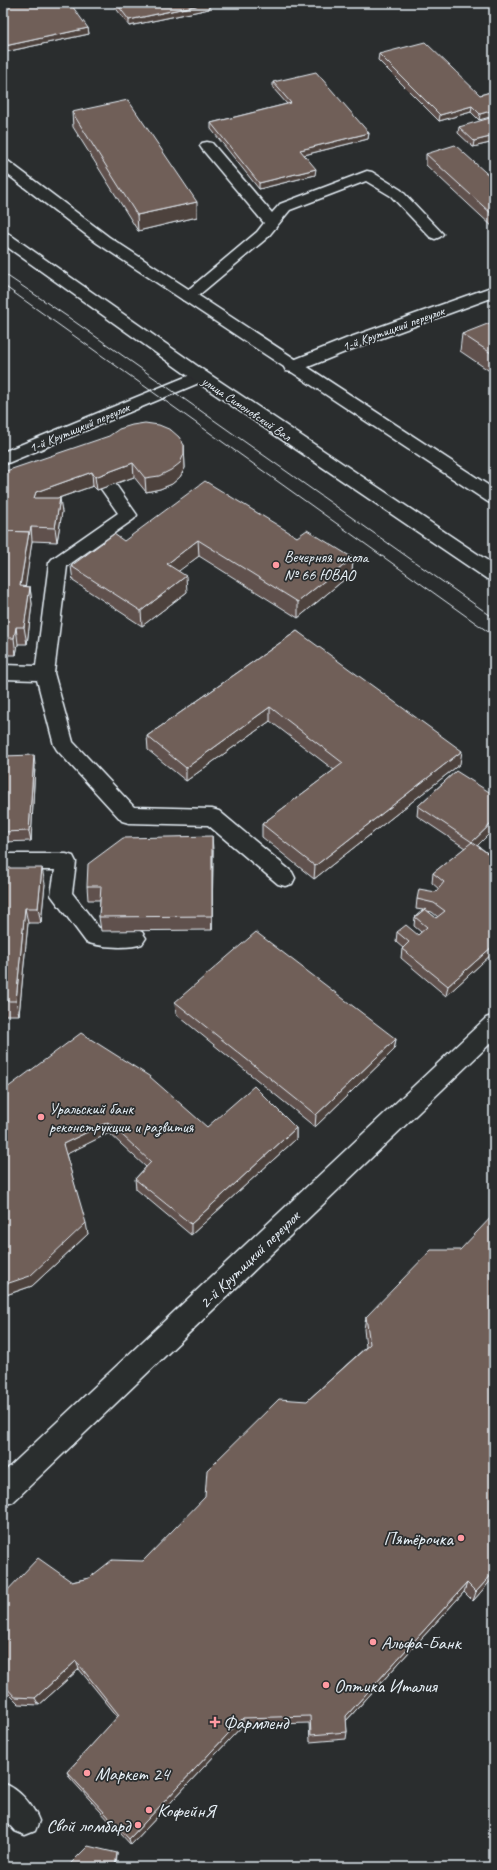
<svg xmlns="http://www.w3.org/2000/svg" width="497" height="1870" font-family="Caveat,sans-serif">
<style>
.lines{fill:none;stroke-linecap:round;stroke-linejoin:round}
.lane-casing{stroke:#e8f1f8;stroke-width:3}
.street-casing{stroke:#e8f1f8;stroke-width:3}
.primary-casing{stroke:#e8f1f8;stroke-width:3}
.lane{fill:#2a2d2e;fill-rule:evenodd}
.street{fill:#2a2d2e;fill-rule:evenodd}
.primary{fill:#2a2d2e;fill-rule:evenodd}
.tram{stroke:#e8f1f8;stroke-width:1}
.wall{fill:#60514d;stroke:#e8f1f8;fill-rule:evenodd}
.shaded-wall{fill:#4e423e;stroke:#e8f1f8}
.building{fill:#705e59;stroke:#e8f1f8}
.poi-dot{fill:#ff9aa2;stroke:#2a2d2e;stroke-width:1.5}
.labels{text-anchor:middle;stroke-width:3.5;stroke-linejoin:round;paint-order:stroke}
.far-street-label{font-size:13px;fill:#e8f1f8;stroke:#2a2d2e}
.poi-label{font-size:16px;fill:#e8f1f8;stroke:#2a2d2e;text-anchor:start}
.street-label{font-size:16px;fill:#e8f1f8;stroke:#2a2d2e}
.near-poi-label{font-size:19px;fill:#e8f1f8;stroke:#2a2d2e;text-anchor:start}
</style>
<rect width="100%" height="100%" fill="#2a2d2e"/>
<filter id="ink" filterUnits="userSpaceOnUse"><feTurbulence type="fractalNoise" baseFrequency=".025" numOctaves="2"/><feDisplacementMap in="SourceGraphic" scale="8" xChannelSelector="R" yChannelSelector="G"/><feConvolveMatrix kernelMatrix="1 2 1 2 8 2 1 2 1" color-interpolation-filters="sRGB"/></filter>
<g filter="url(#ink)">
<g class="lines">
<!-- lane casing -->
<g class="lane-casing">
<g id="lane">
<path d="M207,142L212,143L272,213L280,204L367,171L372,172L401,190L443,234L440,237L435,239L430,237L391,196L366,181L290,210L267,238L193,300L188,302L183,300L180,297L183,294L257,232L264,223L202,149L200,146L202,143Z"/>
<path d="M108,480L114,482L137,515L134,519L67,566L54,673L73,742L134,807L212,809L219,811L292,872L295,878L292,884L285,886L278,884L208,825L129,823L122,821L57,750L54,745L37,680L3,679V665L36,666L49,563L52,559L118,513L99,486L102,482Z"/>
<path d="M3,854H66L73,856L76,862L72,893L99,928L135,929L142,932L146,938L142,944C129,949 99,947 86,942L51,895L55,870H3Z"/>
<path d="M3,1783C19,1789 33,1805 39,1821L35,1831L25,1835L15,1831L3,1818Z"/>
</g>
</g>
<!-- street casing -->
<g class="street-casing">
<g id="street">
<path d="M494,286V297L360,346L298,371L292,372L286,371L284,367L286,363L348,338Z"/>
<path d="M200,371L206,372L208,376L206,380L3,465V452Z"/>
<path d="M494,1015V1040L13,1502L3,1505V1473L486,1018Z"/>
</g>
</g>
<!-- primary casing -->
<g class="primary-casing">
<g id="primary">
<path d="M3,159L8,161L109,237L494,489V504L488,502L97,243L3,171Z"/>
<path d="M3,232L9,234L206,372L494,565V581L487,579L194,380L3,244Z"/>
</g>
</g>
<!-- lane -->
<use href="#lane" class="lane"/>
<!-- street -->
<use href="#street" class="street"/>
<!-- primary -->
<use href="#primary" class="primary"/>
<!-- tram -->
<g class="tram">
<path d="M3,273L68,317L494,618"/>
<path d="M3,285L494,636"/>
</g>
</g>
<!-- wall -->
<g class="wall">
<path d="M3,3L88,28L89,34L5,52L3,48Z"/>
<path d="M112,3H209V9L129,26Z"/>
<path d="M379,54L480,95L494,91L479,120L471,112L439,121L378,60Z"/>
<path d="M273,82L369,133L368,139L304,155L315,175L259,189L211,129V123L287,104L273,88Z"/>
<path d="M72,112L197,217L138,231L73,127Z"/>
<path d="M494,122V142L473,147L458,133L459,127Z"/>
<path d="M426,154L494,180V228L426,165Z"/>
<path d="M494,325V374L460,351L462,334Z"/>
<path d="M184,445L185,468L180,477L172,484L160,489L146,492L134,477L97,490L93,486L59,498L62,512L57,542L32,541L25,587H30L32,604L27,644H18L16,655H3V472Z"/>
<path d="M297,537L353,558L352,573L298,618L199,556L178,571L187,592L142,626L73,581L71,566L124,541Z"/>
<path d="M297,631L460,764L314,879L262,837V824L334,770L270,721L186,781L148,750L147,736Z"/>
<path d="M3,756L35,765L31,841L3,842Z"/>
<path d="M456,771L477,845L494,858V952L446,996L401,958L402,949L403,948L396,942L397,932L418,935L421,932L414,926L415,917L423,910L416,909L417,899L436,892L439,889L432,883L433,873L465,848L417,816L418,806ZM427,911L432,912L438,917L436,918Z"/>
<path d="M213,850L212,930L101,931L99,917L100,900H88L87,886Z"/>
<path d="M3,868L45,884L41,923H28L19,1015H3Z"/>
<path d="M175,1002L396,1039L394,1050L315,1127L176,1014Z"/>
<path d="M3,1091L207,1127L296,1128V1139L191,1235L136,1189L135,1179L146,1167L109,1133L66,1154L88,1234L32,1286L3,1296Z"/>
<path d="M366,1317L494,1577L473,1601L464,1592L346,1721L347,1732L346,1739L310,1742L309,1723L243,1725L131,1845L70,1778L67,1772L118,1717L79,1669L39,1705L19,1704L3,1688V1595L72,1582L89,1578L143,1561L307,1401L366,1347L364,1329Z"/>
</g>
<!-- shaded-wall -->
<g class="shaded-wall">
<path d="M209,3V9L129,26V20Z"/>
<path d="M88,28L89,34L5,52V46Z"/>
<path d="M472,106L471,112L439,121L440,115Z"/>
<path d="M494,110V116L479,120L480,114Z"/>
<path d="M369,133L368,139L300,156V150Z"/>
<path d="M494,136V142L473,147L474,141Z"/>
<path d="M316,169L315,175L259,189V183Z"/>
<path d="M197,202V217L138,231L137,215Z"/>
<path d="M184,445L185,468L180,477L172,484L160,489L146,492L145,478Z"/>
<path d="M133,463L134,477L97,490L95,477Z"/>
<path d="M92,472L93,486L38,505L34,498L36,492Z"/>
<path d="M60,498L62,512L57,542L55,528Z"/>
<path d="M31,527L32,541L23,603L20,586L29,532Z"/>
<path d="M198,540L199,556L168,579L167,564Z"/>
<path d="M353,558L352,573L298,618V602Z"/>
<path d="M186,576L187,592L142,626L141,611Z"/>
<path d="M30,587L32,604L27,644L24,627Z"/>
<path d="M16,627L18,644L16,655L14,638Z"/>
<path d="M270,707V721L186,781V768Z"/>
<path d="M462,751L460,764L314,879L315,866Z"/>
<path d="M34,755L35,765L31,841L29,831Z"/>
<path d="M494,821V829L471,852L472,842Z"/>
<path d="M212,836L213,850L212,930Z"/>
<path d="M42,868L45,884L41,923L38,908Z"/>
<path d="M25,908L28,923L19,1015L16,1001Z"/>
<path d="M494,945V952L446,996L448,986Z"/>
<path d="M396,1039L394,1050L315,1127L316,1115Z"/>
<path d="M108,1122L109,1133L65,1155L63,1144Z"/>
<path d="M296,1128V1139L191,1235V1224Z"/>
<path d="M86,1223L88,1234L32,1286L3,1296V1285Z"/>
<path d="M494,1572V1577L473,1601L476,1592Z"/>
<path d="M467,1583L464,1592L344,1723L346,1716Z"/>
<path d="M76,1661L79,1669L39,1705L35,1698Z"/>
<path d="M243,1718V1725L131,1845L129,1839Z"/>
<path d="M117,1853V1855L116,1867H115Z"/>
</g>
<!-- building -->
<g class="building">
<path d="M3,3H70L88,28L5,46L3,44Z"/>
<path d="M116,3H208L129,20Z"/>
<path d="M425,42L480,95L494,91V110L480,114L472,106L440,115L379,54Z"/>
<path d="M316,72L369,133L300,150L316,169L259,183L211,123L291,103L273,82Z"/>
<path d="M128,100L197,202L137,215L72,112Z"/>
<path d="M490,118L494,122V136L474,141L459,127Z"/>
<path d="M455,145L494,180V216L426,154Z"/>
<path d="M490,323L494,325V355L462,334Z"/>
<path d="M145,423L159,425L171,430L179,437L184,445V454L180,463L171,470L159,476L145,478L133,463L95,477L92,472L36,492L34,498H60L55,528L31,527L29,535V532L3,531V472L109,436L119,429L132,425Z"/>
<path d="M205,481L297,537L307,530L353,558L298,602L198,540L167,564L186,576L141,611L71,566L114,534L124,541Z"/>
<path d="M3,531L29,532L20,586L30,587L24,627H16L14,638H3Z"/>
<path d="M297,631L462,751L315,866L262,824L343,763L270,707L186,768L147,736Z"/>
<path d="M34,755L29,831L3,832V756Z"/>
<path d="M456,771L494,795V821L472,842L418,806Z"/>
<path d="M212,836V916L99,917L101,886H87L88,864L123,838Z"/>
<path d="M472,842L494,858V945L448,986L402,949L409,942L397,932L406,925L418,935L427,927L415,917L425,909L436,918L445,911L434,903L417,899L419,889L436,892L444,882L433,873Z"/>
<path d="M3,868H42L38,908H25L16,1001H3Z"/>
<path d="M256,932L396,1039L316,1115L175,1002Z"/>
<path d="M81,1033L149,1076L207,1127L254,1086L296,1128L191,1224L135,1179L151,1162L108,1122L63,1144L86,1223L30,1276L3,1285V1091Z"/>
<path d="M494,1214V1554L492,1556L494,1557V1572L476,1592L467,1583L346,1716L347,1732L311,1735L310,1716L243,1718L129,1839L67,1772L119,1715L76,1661L35,1698L15,1697L3,1684V1595L38,1558L72,1582L89,1578L112,1560L143,1561L205,1497L207,1470L279,1399L307,1401L370,1344L366,1317L431,1250H460Z"/>
<path d="M88,1846L117,1853L115,1867H67Z"/>
</g>
</g>
<!-- markers -->
<g class="poi-dot">
<circle cx="276" cy="565" r="4"/>
<circle cx="41" cy="1117" r="4"/>
<circle cx="461" cy="1538" r="4"/>
<circle cx="373" cy="1642" r="4"/>
<circle cx="326" cy="1685" r="4"/>
<path d="M213 1716h4v4h4v4h-4v4h-4v-4h-4v-4h4z"/>
<circle cx="87" cy="1773" r="4"/>
<circle cx="149" cy="1810" r="4"/>
<circle cx="138" cy="1825" r="4"/>
</g>
<g class="labels">
<!-- far-street labels -->
<g class="far-street-label">
<text transform="translate(393 328) rotate(-20)" y="5">1-й Крутицкий переулок</text>
<text transform="translate(247 408) rotate(34)" y="5">улица Симоновский Вал</text>
<text transform="translate(79 427) rotate(-23)" y="5">1-й Крутицкий переулок</text>
</g>
<!-- poi labels -->
<g class="poi-label">
<text x="284" y="562">Вечерняя школа<tspan x="284" dy="18">№ 66 ЮВАО</tspan></text>
<text x="49" y="1114">Уральский банк<tspan x="49" dy="18">реконструкции и развития</tspan></text>
</g>
<!-- street labels -->
<g class="street-label">
<text transform="translate(249 1259) rotate(-44)" y="6">2-й Крутицкий переулок</text>
</g>
<!-- near-poi labels -->
<g class="near-poi-label">
<text x="453" y="1545" text-anchor="end">Пятёрочка</text>
<text x="381" y="1649">Альфа-Банк</text>
<text x="334" y="1692">Оптика Италия</text>
<text x="223" y="1729">Фармленд</text>
<text x="95" y="1780">Маркет 24</text>
<text x="157" y="1817">КофейнЯ</text>
<text x="130" y="1832" text-anchor="end">Свой ломбард</text>
</g>
</g>
<!-- margin -->
<rect width="497" height="1870" fill="none" stroke="#2a2d2e" stroke-width="16"/>
<rect x="8" y="8" width="481" height="1854" fill="none" stroke="#e8f1f8" stroke-width="1.5" filter="url(#ink)"/>
</svg>
